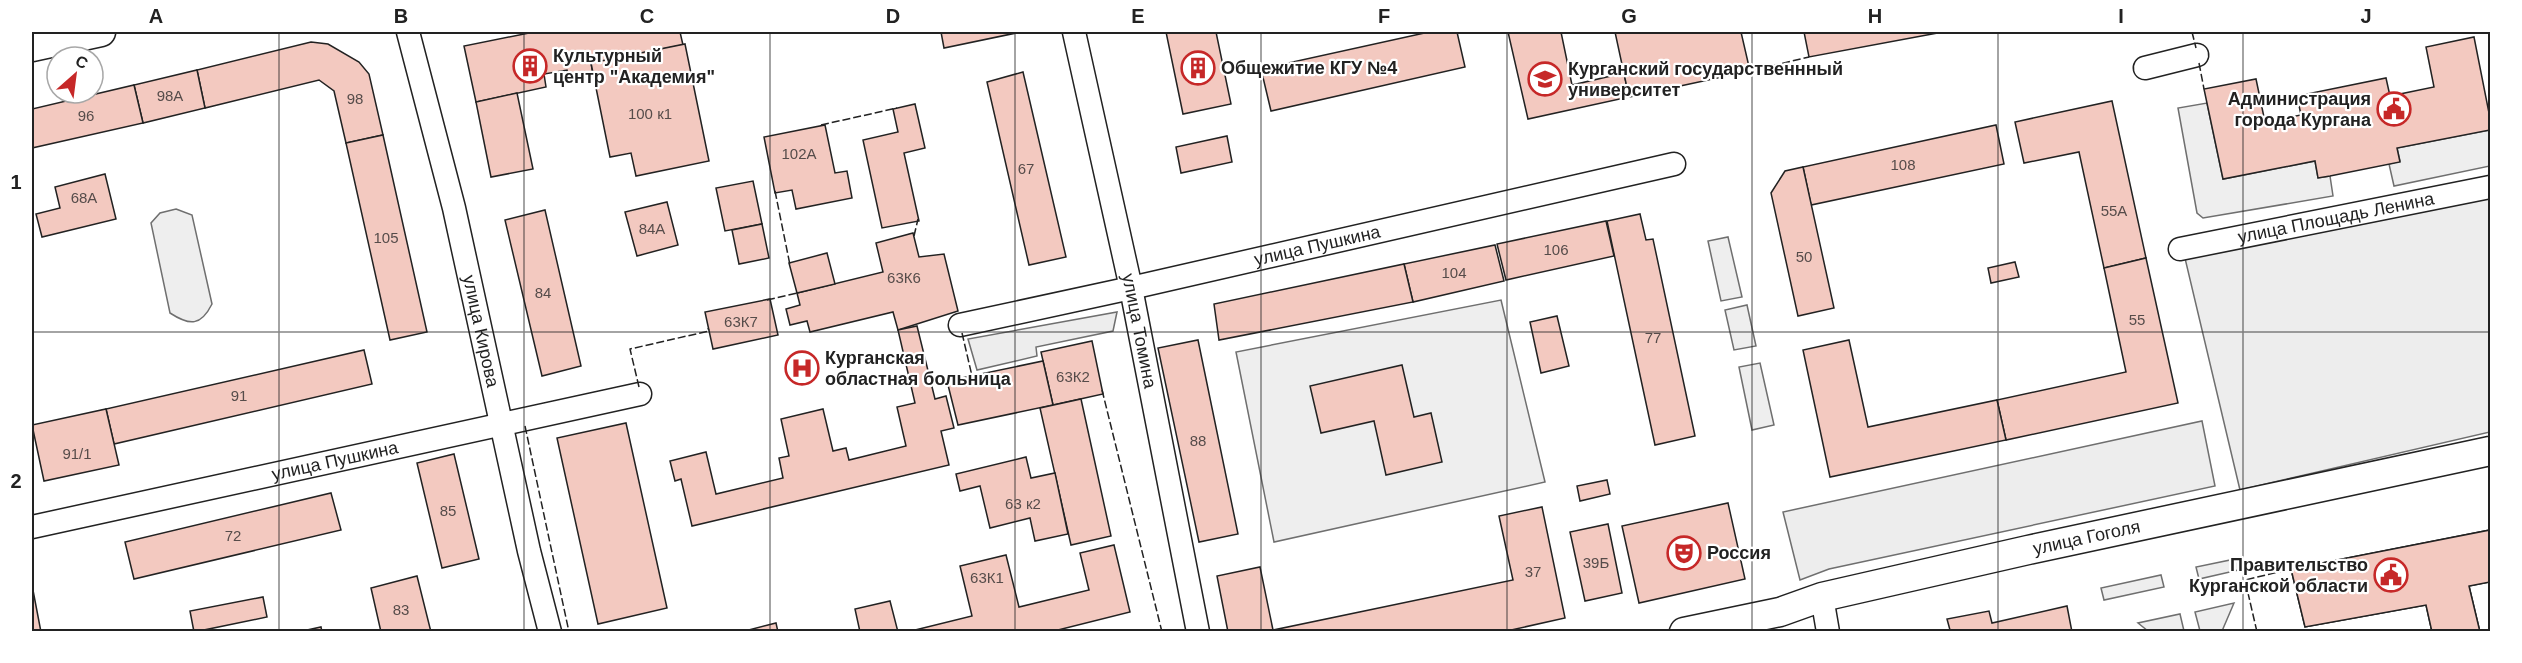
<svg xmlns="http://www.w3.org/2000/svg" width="2522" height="663" font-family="Arial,sans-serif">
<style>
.green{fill:#eee;stroke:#6f6f6f;stroke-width:1.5}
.parking{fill:#ededed;stroke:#6f6f6f;stroke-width:1.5}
.building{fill:#f3c9c0;stroke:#222;stroke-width:1.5}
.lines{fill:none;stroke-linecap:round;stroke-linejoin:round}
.minor-casing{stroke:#222;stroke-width:25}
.major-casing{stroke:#222;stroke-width:31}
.minor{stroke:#fff;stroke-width:22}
.major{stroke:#fff;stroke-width:28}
.fence{stroke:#222;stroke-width:1.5;stroke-dasharray:8 3;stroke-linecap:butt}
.grid{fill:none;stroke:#222;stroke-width:1.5;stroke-opacity:0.55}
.labels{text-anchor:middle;stroke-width:4.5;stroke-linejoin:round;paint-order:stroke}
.number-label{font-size:15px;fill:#564c4a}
.poi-label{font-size:18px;font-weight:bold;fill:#222;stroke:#fff;text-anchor:start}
.street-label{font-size:18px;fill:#222;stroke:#fff}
.neatline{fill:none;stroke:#222;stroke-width:2}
.grid-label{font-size:20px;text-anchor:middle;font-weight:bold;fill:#222}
</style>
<rect width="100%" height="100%" fill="#fff"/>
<!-- green -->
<g class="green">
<path d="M2207,103L2223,179L2315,161L2318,178L2330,176L2333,196L2203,218L2197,213L2178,108Z"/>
<path d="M2490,130V166L2394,186L2389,164L2400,161L2397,148Z"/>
<path d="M176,209L192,215L212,304C201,326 190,326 170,313L151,223L160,213Z"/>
<path d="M1728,237L1742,297L1721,301L1708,241Z"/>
<path d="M1501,300L1545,482L1274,542L1236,352Z"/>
<path d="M1747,305L1756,346L1734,350L1725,310Z"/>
<path d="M1760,363L1774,425L1752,430L1739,367Z"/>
<path d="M2240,558L2243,569L2199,579L2196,567Z"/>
<path d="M2161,575L2164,587L2104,600L2101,588Z"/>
<path d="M2234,603L2222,631H2200L2195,612Z"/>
<path d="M2180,614L2184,631H2148L2138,623Z"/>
</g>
<!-- parking -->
<g class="parking">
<path d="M2490,195V432L2240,490L2184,254Z"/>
<path d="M1117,312L1113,331L1036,347L1037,356L977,370L968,339Z"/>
<path d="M2202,421L2215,486L1829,569L1800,580L1783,512Z"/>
</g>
<!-- building -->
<g class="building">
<path d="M534,32H680L683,45L591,63L593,75L569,80L567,70L544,74L546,87L476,102L464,46Z"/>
<path d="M941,32H1021L944,48Z"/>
<path d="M1166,32H1216L1231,104L1183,114Z"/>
<path d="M1429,32H1457L1465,67L1271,111L1261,69Z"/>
<path d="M1508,32H1561L1572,85L1624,73L1629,97L1528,119Z"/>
<path d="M1615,32H1741L1750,71L1629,97Z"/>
<path d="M1804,32H1943L1809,57Z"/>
<path d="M2474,37L2490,118V130L2397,148L2400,162L2330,176L2318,178L2315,161L2223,179L2204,89L2256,79L2265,122L2301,115L2297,96L2386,78L2390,96L2434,87L2426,47Z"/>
<path d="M311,42L328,44L359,62L369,74L383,135L346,143L334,91L319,80L205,108L197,70Z"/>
<path d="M685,44L709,161L636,176L631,153L610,157L591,63Z"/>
<path d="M197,70L205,108L143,123L134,85Z"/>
<path d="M1023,72L1066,257L1029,265L987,82Z"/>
<path d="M134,85L143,123L32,148V109Z"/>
<path d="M517,93L533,169L491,177L476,102Z"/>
<path d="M2112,101L2146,258L2104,268L2079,152L2024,163L2015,122Z"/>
<path d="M915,104L925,148L904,153L919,221L882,228L863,140L898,132L893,109Z"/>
<path d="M825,125L835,173L847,171L852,198L796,209L792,190L775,193L764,137Z"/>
<path d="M1996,125L2004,164L1811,205L1803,167Z"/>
<path d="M383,135L427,332L390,340L346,143Z"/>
<path d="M1227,136L1232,162L1181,173L1176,147Z"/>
<path d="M1803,167L1834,308L1798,316L1771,193L1785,171Z"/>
<path d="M105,174L116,219L42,237L36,214L60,208L55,187Z"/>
<path d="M753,181L762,224L725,231L716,188Z"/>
<path d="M667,202L678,245L637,256L625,212Z"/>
<path d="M545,210L581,366L542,376L505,220Z"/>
<path d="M1640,214L1646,240L1653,239L1695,436L1655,445L1607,221Z"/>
<path d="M1606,221L1614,256L1506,280L1497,244Z"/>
<path d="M762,224L769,258L739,264L732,230Z"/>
<path d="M913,233L919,257L944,254L958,311L898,330L893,312L810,332L807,321L790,325L786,309L800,305L797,293L883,272L876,243Z"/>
<path d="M1495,245L1504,281L1413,302L1404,264Z"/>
<path d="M827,253L835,284L797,293L789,263Z"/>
<path d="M2146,258L2178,403L2006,440L1997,400L2126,372L2104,268Z"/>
<path d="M2015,262L2019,277L1991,283L1988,268Z"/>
<path d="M1404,264L1413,302L1219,340L1214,304Z"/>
<path d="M770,299L778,335L713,349L705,312Z"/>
<path d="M1557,316L1569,366L1541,373L1530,322Z"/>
<path d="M917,326L935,399L946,396L954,428L941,431L949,465L692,526L681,479L675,481L670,461L706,452L716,494L783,478L779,458L789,456L781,419L823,409L833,451L846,448L849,460L906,446L897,407L915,403L898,330Z"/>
<path d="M1198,340L1238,534L1199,542L1158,348Z"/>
<path d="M1849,340L1868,427L1997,400L2006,440L1830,477L1803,350Z"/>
<path d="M1092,341L1103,394L1053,405L1041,352Z"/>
<path d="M364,350L372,384L114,444L106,409Z"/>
<path d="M1043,361L1053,405L958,425L947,381Z"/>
<path d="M1402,365L1414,417L1431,413L1442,462L1386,475L1374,421L1321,433L1310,386Z"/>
<path d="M1081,399L1111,536L1071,545L1040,408Z"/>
<path d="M106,409L119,465L44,481L32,425Z"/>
<path d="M626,423L667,608L598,624L557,438Z"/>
<path d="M454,454L479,559L442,568L417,463Z"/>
<path d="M1026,457L1031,478L1055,473L1068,534L1035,541L1030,518L990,528L980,486L960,491L956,474Z"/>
<path d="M1607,480L1610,494L1580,501L1577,486Z"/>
<path d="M331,493L341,530L134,579L125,542Z"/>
<path d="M1728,503L1745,579L1639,603L1622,526Z"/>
<path d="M1542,507L1565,618L1502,632H1228L1217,576L1260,567L1273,630L1513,580L1499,516Z"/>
<path d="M1608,524L1622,593L1585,601L1570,532Z"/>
<path d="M2490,530V582L2469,586L2480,632H2432L2426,605L2305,627L2291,569Z"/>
<path d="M2490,530V582L2469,586L2480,632H2432L2426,605L2305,627L2291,569Z"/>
<path d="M1114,545L1130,612L1050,632H907L972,616L960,566L1006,555L1019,607L1089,590L1080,553Z"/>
<path d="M417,576L431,632H381L371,588Z"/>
<path d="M32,585L41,632H32Z"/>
<path d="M263,597L267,617L194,632L190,611Z"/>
<path d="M890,601L898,632H860L855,609Z"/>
<path d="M2067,606L2072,632H1942L1950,630L1947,619L1989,611L1992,623Z"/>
<path d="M776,623L778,632H741Z"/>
<path d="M321,627L322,632H298Z"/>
</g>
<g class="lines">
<!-- minor casing -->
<g class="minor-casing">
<g id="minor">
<path id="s1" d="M408,32L454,208L529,551L550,632"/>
<path id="s2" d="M1074,32L1131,288L1198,632"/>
<path d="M2145,68L2197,55"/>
<path id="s3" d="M2180,249L2490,187"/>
<path id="s4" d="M960,325L1131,288L1674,164"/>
<path id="s5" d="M32,527L640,394"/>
<path d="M1822,597L1828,632"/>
</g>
</g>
<!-- major casing -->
<g class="major-casing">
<g id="major">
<path d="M32,47L101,32"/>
<path id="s6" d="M1684,632L1780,612L1822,597L2028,550L2490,451"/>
</g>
</g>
<!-- minor -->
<use href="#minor" class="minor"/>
<!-- major -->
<use href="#major" class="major"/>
<!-- fence -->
<g class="fence">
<path d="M2192,32L2196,48"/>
<path d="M2199,63L2204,89"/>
<path d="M1750,71L1809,57"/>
<path d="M821,125L897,108"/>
<path d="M775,191L790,265"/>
<path d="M914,236L918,219"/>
<path d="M767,300L797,293L796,291"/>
<path d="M962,333L972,376L976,375"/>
<path d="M639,387L630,349L709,331L708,328"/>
<path d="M1102,390L1162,632"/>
<path d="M525,426L569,632"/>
<path d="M2257,632L2245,580L2291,569"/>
</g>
</g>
<!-- grid -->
<path class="grid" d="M279,32V632M524,32V632M770,32V632M1015,32V632M1261,32V632M1507,32V632M1752,32V632M1998,32V632M2243,32V632M32,332H2490"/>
<!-- icons -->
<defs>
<g id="building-ring" transform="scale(1.725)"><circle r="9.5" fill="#fff" stroke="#c62828" stroke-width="1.5"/><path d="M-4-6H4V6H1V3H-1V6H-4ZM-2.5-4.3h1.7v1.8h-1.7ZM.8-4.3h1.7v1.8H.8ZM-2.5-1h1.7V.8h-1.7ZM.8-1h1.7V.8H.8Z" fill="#c62828"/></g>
<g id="university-ring" transform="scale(1.725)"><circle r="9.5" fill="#fff" stroke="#c62828" stroke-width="1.5"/><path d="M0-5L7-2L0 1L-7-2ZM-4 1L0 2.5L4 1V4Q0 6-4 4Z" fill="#c62828"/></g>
<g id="civic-ring" transform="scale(1.725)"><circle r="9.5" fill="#fff" stroke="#c62828" stroke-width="1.5"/><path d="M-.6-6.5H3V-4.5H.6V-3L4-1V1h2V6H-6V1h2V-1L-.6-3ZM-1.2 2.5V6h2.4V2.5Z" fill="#c62828"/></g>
<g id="hospital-ring" transform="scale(1.725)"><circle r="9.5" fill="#fff" stroke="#c62828" stroke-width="1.5"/><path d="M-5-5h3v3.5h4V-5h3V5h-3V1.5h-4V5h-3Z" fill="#c62828"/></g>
<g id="theatre-ring" transform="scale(1.725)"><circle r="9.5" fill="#fff" stroke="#c62828" stroke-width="1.5"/><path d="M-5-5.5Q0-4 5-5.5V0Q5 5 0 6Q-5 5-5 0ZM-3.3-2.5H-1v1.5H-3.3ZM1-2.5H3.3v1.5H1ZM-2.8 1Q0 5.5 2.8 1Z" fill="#c62828"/></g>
</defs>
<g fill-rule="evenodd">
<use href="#building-ring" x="530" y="66"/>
<use href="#building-ring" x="1198" y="68"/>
<use href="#university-ring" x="1545" y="79"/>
<use href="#civic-ring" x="2394" y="109"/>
<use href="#hospital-ring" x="802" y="368"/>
<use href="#theatre-ring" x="1684" y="553"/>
<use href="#civic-ring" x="2391" y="575"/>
</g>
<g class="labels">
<!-- number labels -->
<g class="number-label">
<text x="170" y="101">98А</text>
<text x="355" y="104">98</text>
<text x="650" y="119">100 к1</text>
<text x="86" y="121">96</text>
<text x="799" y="159">102А</text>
<text x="1903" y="170">108</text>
<text x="1026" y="174">67</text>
<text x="84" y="203">68А</text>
<text x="2114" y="216">55А</text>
<text x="652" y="234">84А</text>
<text x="386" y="243">105</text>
<text x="1556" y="255">106</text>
<text x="1804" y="262">50</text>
<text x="1454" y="278">104</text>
<text x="904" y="283">63К6</text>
<text x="543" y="298">84</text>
<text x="2137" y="325">55</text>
<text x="741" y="327">63К7</text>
<text x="1653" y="343">77</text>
<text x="1073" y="382">63К2</text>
<text x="239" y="401">91</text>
<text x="1198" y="446">88</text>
<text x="77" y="459">91/1</text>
<text x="1023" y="509">63 к2</text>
<text x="448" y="516">85</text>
<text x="233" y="541">72</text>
<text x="1596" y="568">39Б</text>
<text x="1533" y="577">37</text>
<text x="987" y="583">63К1</text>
<text x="401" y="615">83</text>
</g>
<!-- poi labels -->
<g class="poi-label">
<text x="553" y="62">Культурный<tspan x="553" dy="21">центр "Академия"</tspan></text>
<text x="1221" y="74">Общежитие КГУ №4</text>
<text x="1568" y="75">Курганский государственнный<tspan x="1568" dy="21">университет</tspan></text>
<text x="2371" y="105" text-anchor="end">Администрация<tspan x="2371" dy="21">города Кургана</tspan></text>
<text x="825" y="364">Курганская<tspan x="825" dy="21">областная больница</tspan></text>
<text x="1707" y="559">Россия</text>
<text x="2368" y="571" text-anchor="end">Правительство<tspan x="2368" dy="21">Курганской области</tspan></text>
</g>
<!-- street labels -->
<g class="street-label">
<text dy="6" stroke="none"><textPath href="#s3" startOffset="159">улица Площадь Ленина</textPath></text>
<text dy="6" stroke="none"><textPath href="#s4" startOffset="366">улица Пушкина</textPath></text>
<text dy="6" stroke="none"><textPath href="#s1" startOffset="308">улица Кирова</textPath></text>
<text dy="6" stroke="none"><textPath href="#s2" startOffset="306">улица Томина</textPath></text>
<text dy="6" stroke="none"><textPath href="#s5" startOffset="310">улица Пушкина</textPath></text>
<text dy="6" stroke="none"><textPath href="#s6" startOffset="414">улица Гоголя</textPath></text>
</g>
</g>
<!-- border -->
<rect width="2522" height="663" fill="none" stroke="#ffffff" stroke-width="66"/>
<!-- north arrow -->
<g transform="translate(75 75) rotate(28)"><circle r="28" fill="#ffffff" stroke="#a7a7a7" stroke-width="1.5"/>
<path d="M0-4.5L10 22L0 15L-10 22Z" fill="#c62828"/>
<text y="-9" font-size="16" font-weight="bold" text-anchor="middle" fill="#222222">С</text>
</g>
<rect x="33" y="33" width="2456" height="597" class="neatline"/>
<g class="grid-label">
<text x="156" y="23">A</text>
<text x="401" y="23">B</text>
<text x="647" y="23">C</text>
<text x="893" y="23">D</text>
<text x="1138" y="23">E</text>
<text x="1384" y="23">F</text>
<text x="1629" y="23">G</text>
<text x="1875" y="23">H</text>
<text x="2121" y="23">I</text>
<text x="2366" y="23">J</text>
<text x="16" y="189">1</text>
<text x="16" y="488">2</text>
</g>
</svg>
